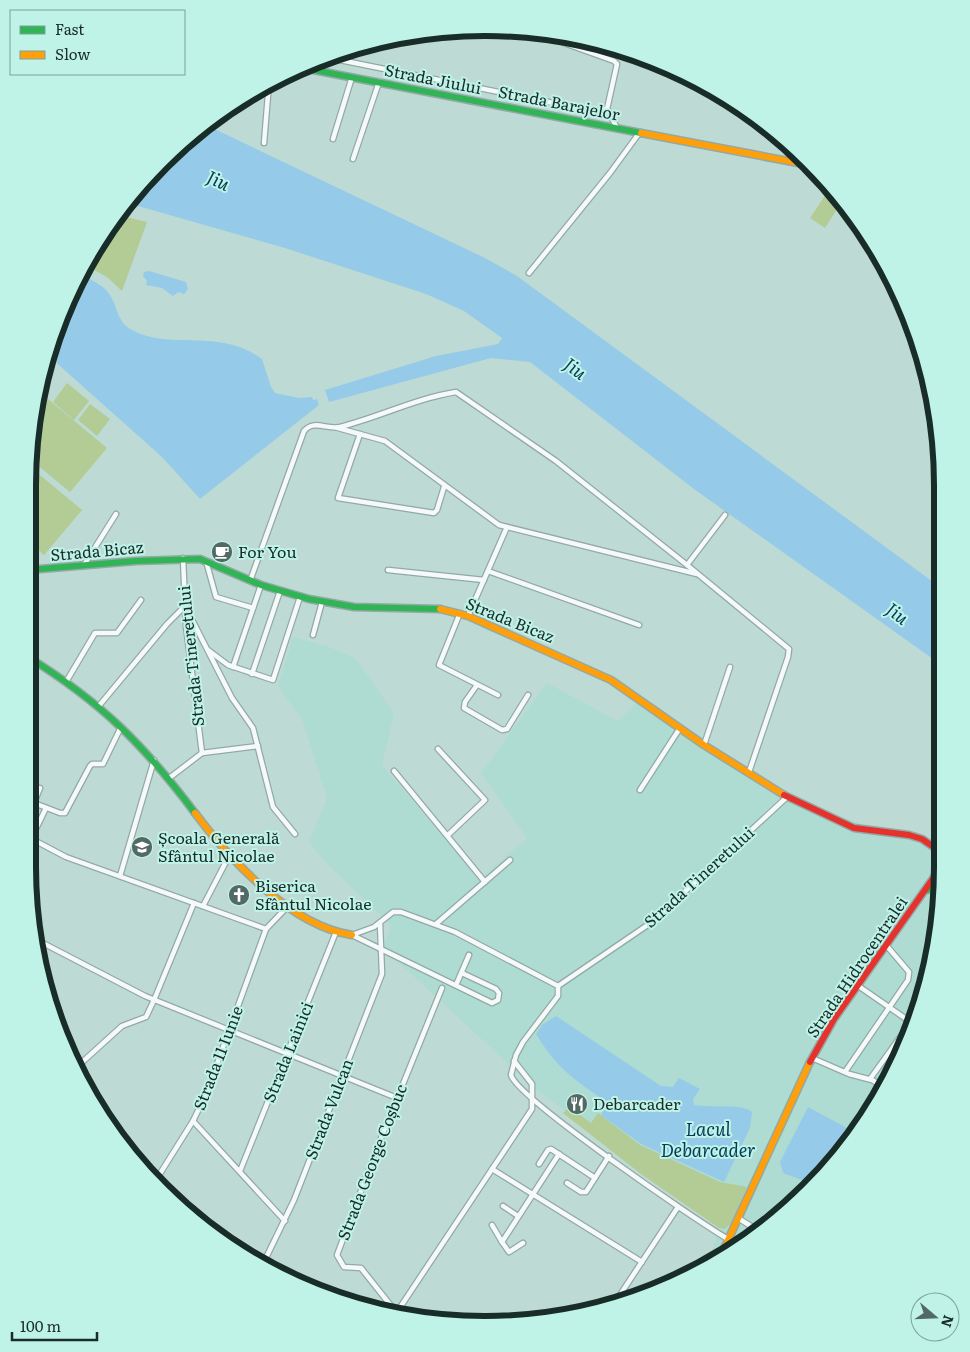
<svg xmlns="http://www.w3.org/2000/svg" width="970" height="1352" font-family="Literata,serif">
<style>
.built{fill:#aedcd2}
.green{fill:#b3cb95}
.water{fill:#95cbe8}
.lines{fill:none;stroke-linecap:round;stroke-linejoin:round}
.street-casing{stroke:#93a9a5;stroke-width:7}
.fast-casing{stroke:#93a9a5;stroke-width:9}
.slow-casing{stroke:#93a9a5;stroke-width:9}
.jam-casing{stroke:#93a9a5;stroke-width:9}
.street{stroke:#f5f9f9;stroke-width:4.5}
.fast{stroke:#30b455;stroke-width:6}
.slow{stroke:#ff9f0a;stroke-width:6}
.jam{stroke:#e5322d;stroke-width:6}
.labels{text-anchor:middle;stroke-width:4;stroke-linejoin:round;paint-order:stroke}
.street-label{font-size:16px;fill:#182c28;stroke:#bff3e8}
.poi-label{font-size:16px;fill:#182c28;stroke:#bff3e8;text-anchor:start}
.water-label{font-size:18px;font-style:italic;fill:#033a58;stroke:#bff3e8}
.rim{fill:none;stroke:#182c28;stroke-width:6}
</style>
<rect width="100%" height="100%" fill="#bedad4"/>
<!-- built -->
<path class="built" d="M293,637L327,646L355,658L394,713L382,765L480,879L527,838L481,773L547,683L618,721L636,703L772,793L941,851L942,897L927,985L895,1069L848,1146L786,1211L707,1261L723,1224L539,1092L384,949L391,925L325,862L309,842L327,798L302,719L278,686Z"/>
<!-- green -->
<g class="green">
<path d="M830,188L841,203L825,228L810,218Z"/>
<path d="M122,216L147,222L122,291L107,277L85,265L89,256Z"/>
<path d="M67,383L89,401L74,420L53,402Z"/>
<path d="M43,395L107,448L70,492L30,459L36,404Z"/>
<path d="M90,404L110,419L97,436L78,420Z"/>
<path d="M29,466L82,510L44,555L28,541Z"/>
<path d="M569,1107L591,1123L598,1113L640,1145L720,1182L747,1187L731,1223L725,1229L719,1228L641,1174L563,1113Z"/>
</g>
<!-- water -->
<g class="water">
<path d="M206,125L485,258L517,276L940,587V664L694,489L530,362L491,358L329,402L325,390L436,356L498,344L502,338L464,311L426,294L285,248L131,204L184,141Z"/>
<path d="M149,271L186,282L188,289L184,294L178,292L173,296L162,288L146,285L147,281L143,276L144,272Z"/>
<path d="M82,275C91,280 104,285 110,295C118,308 117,322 132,330C170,351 219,327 262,359L271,387L275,393L299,398L312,397L313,400L317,399L319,405L200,499L162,457L51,358Z"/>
<path d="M556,1016L661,1086L673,1087L679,1078L700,1089L693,1099L694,1105C709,1108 742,1103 752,1112L750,1128L724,1182L641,1144L601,1115L608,1103C575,1080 557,1069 536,1034L542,1025Z"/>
<path d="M808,1107L856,1133L848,1146L812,1184L783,1173L780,1162Z"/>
</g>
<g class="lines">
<!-- street casing -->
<g class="street-casing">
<g id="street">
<path d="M564,43L614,61L617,64L607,109"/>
<path d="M325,57L593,111L607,109L617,128"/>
<path d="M333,139L352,77"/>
<path d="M264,143L269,83"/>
<path d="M353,159L379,82"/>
<path d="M529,273L610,173L640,132"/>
<path d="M338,428L385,441L499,525L697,574"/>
<path d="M360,434L338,498L434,513L437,510L444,487"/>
<path d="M183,558L186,626L202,753"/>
<path d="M206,561L216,597L253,608"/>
<path d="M84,565L116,514"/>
<path d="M687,565L725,515"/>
<path d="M388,570L484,580"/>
<path d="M488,571L639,625"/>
<path d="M250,581L304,431C314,419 327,430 340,427C379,417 417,398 456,392L556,461L687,565L789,649L788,657L749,772"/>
<path d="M460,613L439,665L498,695"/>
<path d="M468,616L507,527"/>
<path d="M313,635L322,602"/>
<path d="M208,650L228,665L273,680L300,597"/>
<path d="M233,667L261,585"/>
<path d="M28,670L34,661"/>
<path d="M252,674L280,591"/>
<path d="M66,682L95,633H117L141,600"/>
<path d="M477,685L465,702L464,708L502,730L507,729L528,695"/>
<path d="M98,707L167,624L185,606L232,698L253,728L273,807L295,834"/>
<path d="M704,745L730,667"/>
<path d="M438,749L485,800L448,835"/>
<path d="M394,771L485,882"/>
<path d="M168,779L202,753L258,746"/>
<path d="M40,788L34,803L60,813H65L90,766L92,764H103L121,727"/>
<path d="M640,790L680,728"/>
<path d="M28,837L66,857L266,929"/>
<path d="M31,839L46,808"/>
<path d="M939,851L941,860"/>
<path d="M120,876L154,760"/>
<path d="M203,906L229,856"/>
<path d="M436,924L510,860"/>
<path d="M37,940L145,996L397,1098"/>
<path d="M462,973L496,989L499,993L498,1000L492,1003L352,935L374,927L393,912H401L455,932L558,986V996L523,1042L516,1055L511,1075C517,1098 697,1221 728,1239"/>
<path d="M456,985L469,955"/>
<path d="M857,985L912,1023"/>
<path d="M558,986L652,922L787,797"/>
<path d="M812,1058L849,1074L872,1080L884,1087"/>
<path d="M79,1065L122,1026L146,1017L154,1000L194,903"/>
<path d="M845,1072L908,980L909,972L886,945"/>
<path d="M870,1079L911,1022"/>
<path d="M193,1121L285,1221"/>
<path d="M539,1164L548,1150L551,1149L595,1178"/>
<path d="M492,1169L642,1262"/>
<path d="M240,1171L336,932"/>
<path d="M156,1180L193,1121L206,1094L266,929L288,906"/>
<path d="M567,1183L581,1192H586L609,1156"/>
<path d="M503,1206L518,1216"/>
<path d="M738,1218L757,1230"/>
<path d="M772,1220L776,1217"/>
<path d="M492,1225L502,1242"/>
<path d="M523,1243L509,1252L502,1242L559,1154"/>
<path d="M263,1264L294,1200L382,974L380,923"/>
<path d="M616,1301L678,1207"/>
<path d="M396,1312L361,1268L344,1267L337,1255L377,1148L442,988"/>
<path d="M397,1312L532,1109V1084L514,1061"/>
</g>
</g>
<!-- fast casing -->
<g class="fast-casing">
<g id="fast">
<path d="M303,68L641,133"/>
<path d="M28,570L136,561L200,559L261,585L309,599L354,607L440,609"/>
<path d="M28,657C101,702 144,745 195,813"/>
<path d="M927,890L941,885"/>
</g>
</g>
<!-- slow casing -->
<g class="slow-casing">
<g id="slow">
<path d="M641,133L809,165"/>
<path d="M440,609L468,616L611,680L704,745L784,795"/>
<path d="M195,813C230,860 291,926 352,935"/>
<path d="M941,865L938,873L941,880"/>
<path d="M723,1251L810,1062"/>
</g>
</g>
<!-- jam casing -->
<g class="jam-casing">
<g id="jam">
<path d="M784,795L854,828L909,835L922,839L941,852"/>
<path d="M810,1062L834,1019L939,870"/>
</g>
</g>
<!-- street -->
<use href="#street" class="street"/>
<!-- fast -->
<use href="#fast" class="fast"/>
<!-- slow -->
<use href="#slow" class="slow"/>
<!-- jam -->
<use href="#jam" class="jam"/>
</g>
<!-- icons -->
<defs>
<g id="cafe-disc" transform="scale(1.125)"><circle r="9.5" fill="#526964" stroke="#bff3e8"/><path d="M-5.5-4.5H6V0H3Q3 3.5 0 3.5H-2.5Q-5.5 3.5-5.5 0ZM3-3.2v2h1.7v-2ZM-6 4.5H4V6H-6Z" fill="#fff"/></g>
<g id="school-disc" transform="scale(1.125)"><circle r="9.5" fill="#526964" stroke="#bff3e8"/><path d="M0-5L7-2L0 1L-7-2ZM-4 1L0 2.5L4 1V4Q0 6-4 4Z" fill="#fff"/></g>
<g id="church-disc" transform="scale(1.125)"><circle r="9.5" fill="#526964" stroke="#bff3e8"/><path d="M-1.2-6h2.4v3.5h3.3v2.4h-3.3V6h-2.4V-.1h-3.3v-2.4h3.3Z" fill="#fff"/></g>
<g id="restaurant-disc" transform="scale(1.125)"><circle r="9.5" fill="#526964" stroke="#bff3e8"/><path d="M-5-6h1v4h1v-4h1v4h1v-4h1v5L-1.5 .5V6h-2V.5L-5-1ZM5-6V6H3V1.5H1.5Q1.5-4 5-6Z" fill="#fff"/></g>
</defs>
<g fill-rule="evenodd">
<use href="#cafe-disc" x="222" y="552"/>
<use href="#school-disc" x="142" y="847"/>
<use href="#church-disc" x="239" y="895"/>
<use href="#restaurant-disc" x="577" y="1104"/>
</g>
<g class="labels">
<!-- street labels -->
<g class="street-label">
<text transform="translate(433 79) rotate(11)" y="6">Strada Jiului</text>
<text transform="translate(559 103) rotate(11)" y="6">Strada Barajelor</text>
<text transform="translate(97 551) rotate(-5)" y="6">Strada Bicaz</text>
<text transform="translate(510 620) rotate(22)" y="6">Strada Bicaz</text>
<text transform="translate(191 656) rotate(-96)" y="6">Strada Tineretului</text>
<text transform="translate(699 877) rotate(-42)" y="6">Strada Tineretului</text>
<text transform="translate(857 967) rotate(-56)" y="6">Strada Hidrocentralei</text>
<text transform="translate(288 1052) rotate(-68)" y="6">Strada Lainici</text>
<text transform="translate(218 1058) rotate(-69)" y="6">Strada 11 Iunie</text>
<text transform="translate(329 1109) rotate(-69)" y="6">Strada Vulcan</text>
<text transform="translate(372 1162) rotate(-69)" y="6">Strada George Coșbuc</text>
</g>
<!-- poi labels -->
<g class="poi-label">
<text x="238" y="558">For You</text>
<text x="158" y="844">Școala Generală<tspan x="158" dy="18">Sfântul Nicolae</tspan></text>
<text x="255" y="892">Biserica<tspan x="255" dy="18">Sfântul Nicolae</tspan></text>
<text x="593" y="1110">Debarcader</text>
</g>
<!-- water labels -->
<g class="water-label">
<text transform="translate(218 181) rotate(25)" y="6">Jiu</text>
<text transform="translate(575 369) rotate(37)" y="6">Jiu</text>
<text transform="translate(897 614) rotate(37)" y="6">Jiu</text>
<text x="708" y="1136">Lacul<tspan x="708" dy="21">Debarcader</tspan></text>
</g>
</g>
<!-- crop -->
<path d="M0 0H970V1352H0ZM485 36H485A449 449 0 0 1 934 485V867A449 449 0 0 1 485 1316H485A449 449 0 0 1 36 867V485A449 449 0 0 1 485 36Z" fill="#bff3e8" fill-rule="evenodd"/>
<path class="rim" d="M485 36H485A449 449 0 0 1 934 485V867A449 449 0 0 1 485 1316H485A449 449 0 0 1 36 867V485A449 449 0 0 1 485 36Z"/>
<!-- legend -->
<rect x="10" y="10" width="175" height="65" fill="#bff3e8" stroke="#7ca39b"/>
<rect x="20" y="26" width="25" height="8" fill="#30b455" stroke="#7ca39b"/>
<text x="55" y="35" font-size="15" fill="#182c28">Fast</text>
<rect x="20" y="51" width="25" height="8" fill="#ff9f0a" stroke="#7ca39b"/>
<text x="55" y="60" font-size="15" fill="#182c28">Slow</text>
<!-- north arrow -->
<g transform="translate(935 1317) rotate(109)"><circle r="24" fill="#bff3e8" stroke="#7ca39b"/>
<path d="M0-4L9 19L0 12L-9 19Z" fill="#526964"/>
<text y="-8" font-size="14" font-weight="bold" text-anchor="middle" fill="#182c28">N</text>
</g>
<!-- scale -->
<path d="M12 1332v8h85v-8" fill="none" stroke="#182c28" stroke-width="2.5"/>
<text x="20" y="1332" font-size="15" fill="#182c28" stroke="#bff3e8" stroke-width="4" paint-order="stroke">100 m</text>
</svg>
